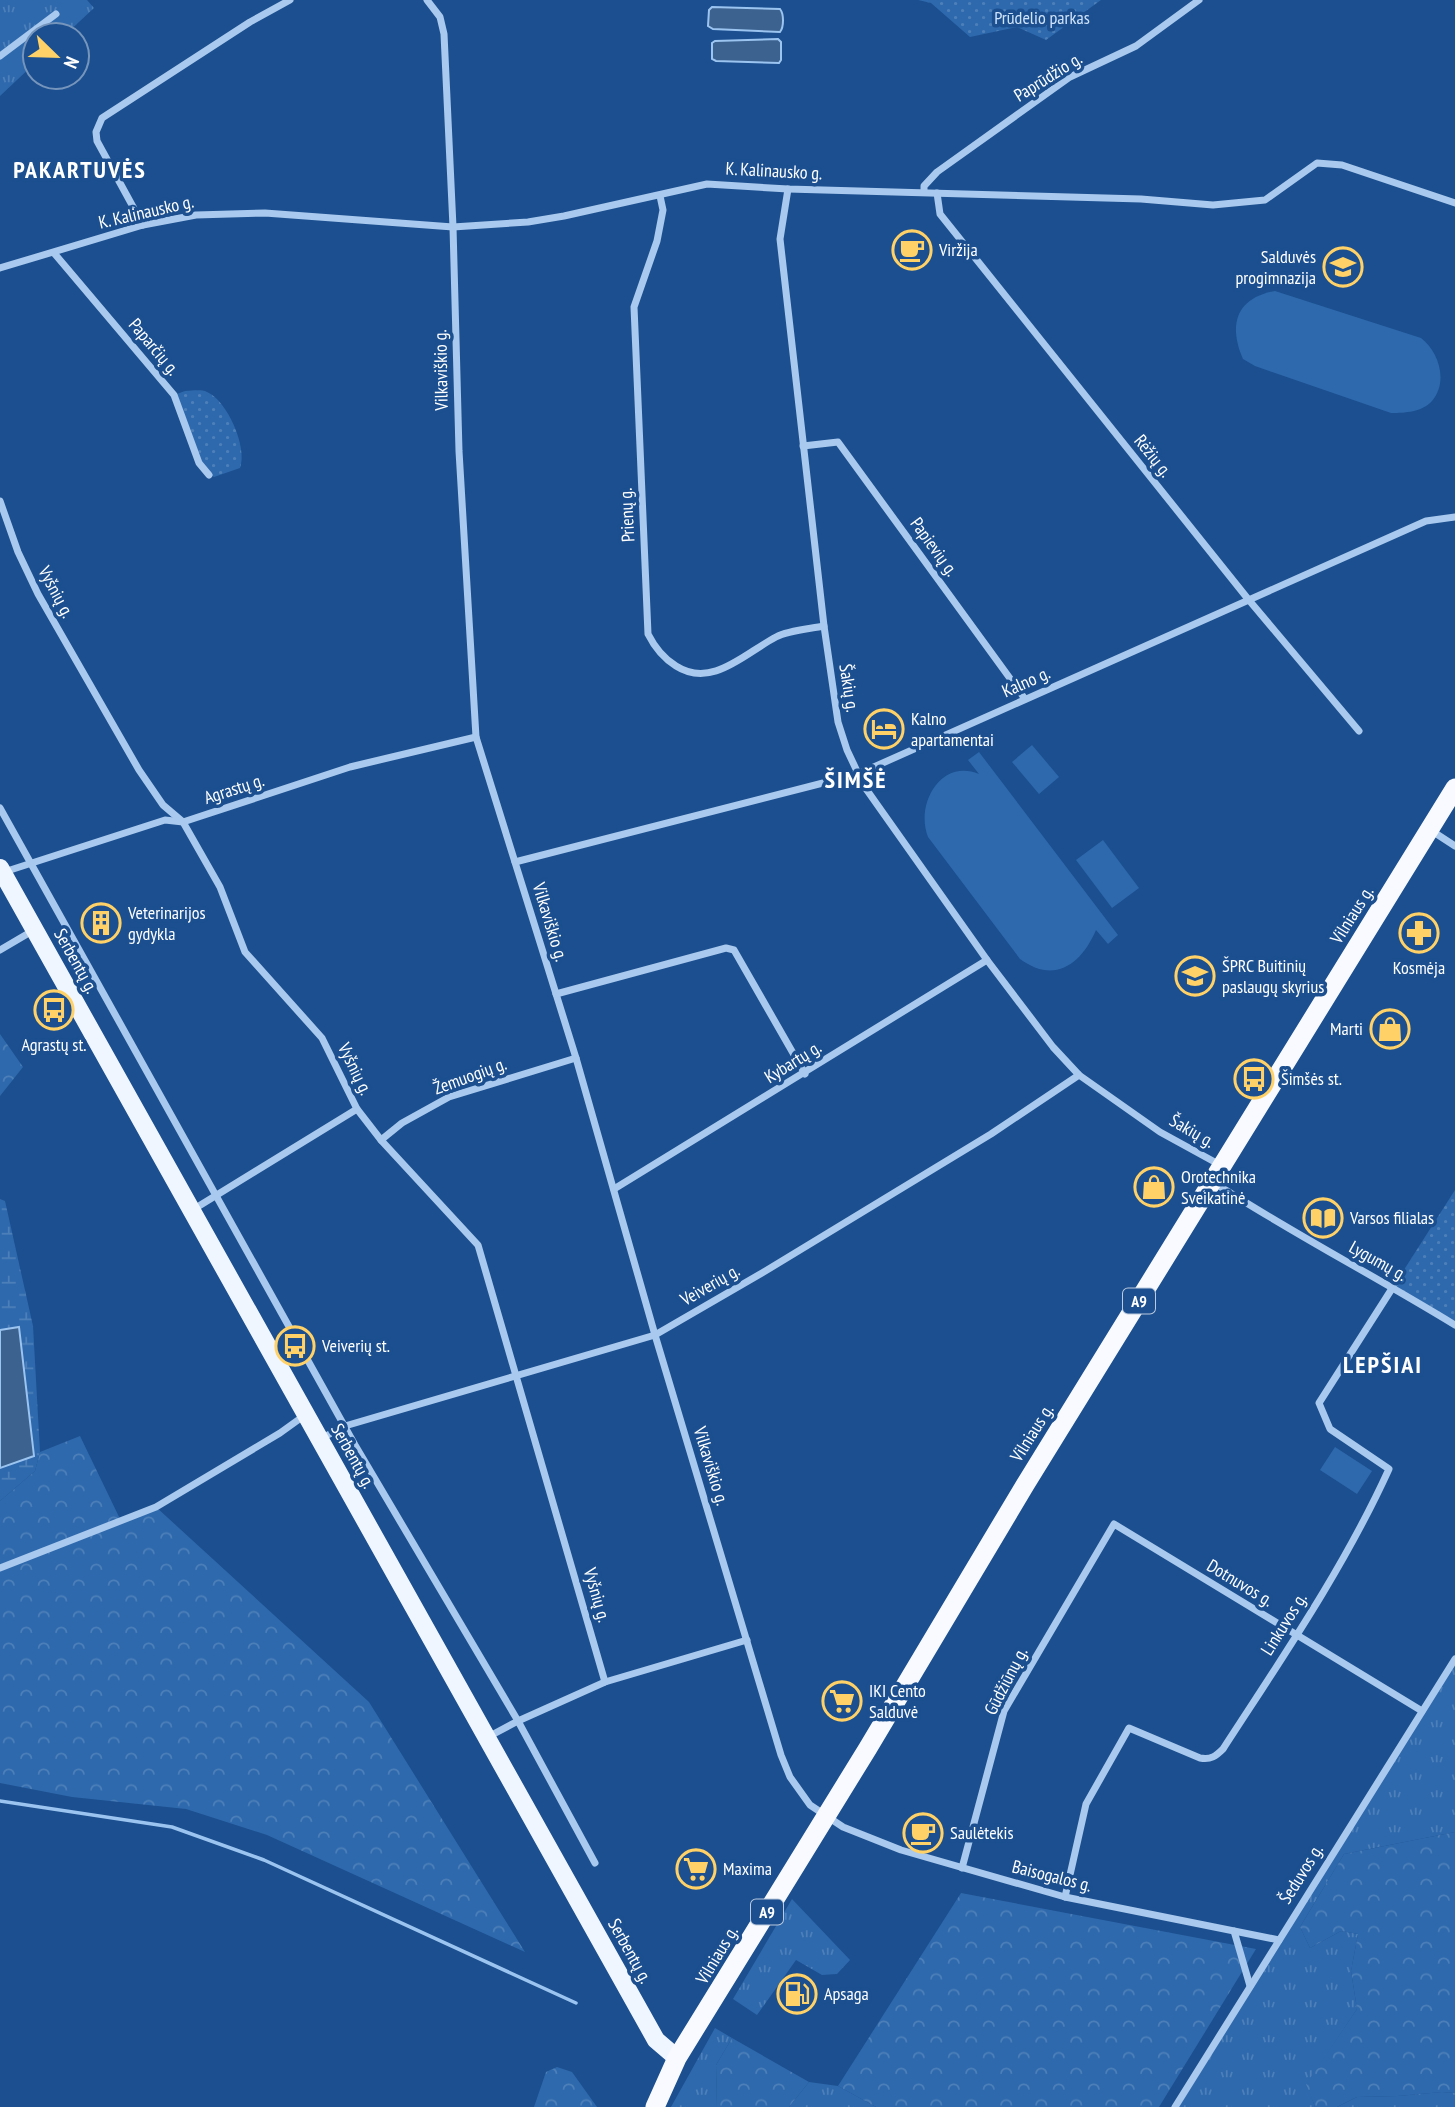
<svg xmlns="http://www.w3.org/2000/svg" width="1455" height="2107" font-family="'PT Sans Narrow',sans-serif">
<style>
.grass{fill:url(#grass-tufts)}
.forest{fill:url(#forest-crowns)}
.wetland{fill:url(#wetland-marsh)}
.park{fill:url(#park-dots)}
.garden{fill:#2e69ad}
.water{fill:#3c6290;stroke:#9cc4f0;stroke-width:2}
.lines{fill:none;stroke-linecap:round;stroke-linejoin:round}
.stream{stroke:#9cc4f0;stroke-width:3.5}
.minor{stroke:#a9c9ee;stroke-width:7}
.primary{stroke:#f0f6ff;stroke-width:18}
.trunk{stroke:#f8faff;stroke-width:19}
.labels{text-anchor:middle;stroke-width:7;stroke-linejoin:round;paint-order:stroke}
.shield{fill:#1b4f8f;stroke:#bbcadd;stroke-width:2}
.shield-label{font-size:16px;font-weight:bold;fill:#fff}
.park-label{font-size:18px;fill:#cfe3fa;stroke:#1b4f8f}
.street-label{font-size:18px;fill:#fff;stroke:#1b4f8f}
.poi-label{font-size:18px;fill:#fff;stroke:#1b4f8f;text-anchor:start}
.district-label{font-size:24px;font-weight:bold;letter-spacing:2px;fill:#fff;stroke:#1b4f8f}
</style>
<defs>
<pattern id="grass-tufts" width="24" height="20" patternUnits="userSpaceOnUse" patternTransform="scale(1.75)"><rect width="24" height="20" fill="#2e69ad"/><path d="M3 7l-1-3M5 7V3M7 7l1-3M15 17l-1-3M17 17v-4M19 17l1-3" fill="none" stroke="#4d80b9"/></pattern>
<pattern id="forest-crowns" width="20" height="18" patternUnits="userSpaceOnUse" patternTransform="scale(1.75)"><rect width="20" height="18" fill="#2e69ad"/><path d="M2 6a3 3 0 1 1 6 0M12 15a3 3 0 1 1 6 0" fill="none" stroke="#4d80b9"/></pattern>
<pattern id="wetland-marsh" width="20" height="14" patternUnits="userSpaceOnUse" patternTransform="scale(1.75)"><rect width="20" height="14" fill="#2e69ad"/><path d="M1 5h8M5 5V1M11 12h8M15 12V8" fill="none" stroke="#4d80b9"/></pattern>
<pattern id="park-dots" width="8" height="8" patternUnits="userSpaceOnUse" patternTransform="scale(1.75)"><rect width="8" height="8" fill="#2e69ad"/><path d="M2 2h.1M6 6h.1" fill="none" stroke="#4d80b9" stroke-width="1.8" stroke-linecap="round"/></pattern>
</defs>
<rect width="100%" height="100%" fill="#1b4f8f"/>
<!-- grass -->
<g class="grass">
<path d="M0,0H87L94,8L65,35H35V63L0,96Z"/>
<path d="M1455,1659V1832L1344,1854L1300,1927L1310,1948L1341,1931L1358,1934L1351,1971L1357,2009L1307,2084L1315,2107H1175Z"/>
<path d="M792,1899L850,1960L837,1974L822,1975L796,1960L757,2015L733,1999Z"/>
<path d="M715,2028L732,2038L716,2065L717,2107H671Z"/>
<path d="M809,2082L838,2086L876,2107H789Z"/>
<path d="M1442,2092L1455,2093V2107H1337L1357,2097L1398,2096Z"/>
</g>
<!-- forest -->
<g class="forest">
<path d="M0,1034L23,1067L0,1096Z"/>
<path d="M80,1436L121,1521L156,1507L369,1702L525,1952L267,1835L186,1809L72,1797L0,1783V1501L35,1471L40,1452Z"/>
<path d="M1455,1832V2093L1442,2092L1398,2096L1357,2097L1337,2107H1315L1306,2084L1357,2009L1351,1971L1358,1934L1341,1931L1310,1948L1300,1927L1344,1854Z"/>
<path d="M961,1893L1256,1949L1159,2107H876L838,2086Z"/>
<path d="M732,2038L809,2082L789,2107H717L716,2065Z"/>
<path d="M557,2067L572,2072L597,2107H534L546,2072Z"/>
</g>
<!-- wetland -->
<path class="wetland" d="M0,1199L5,1201L33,1326L40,1452L35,1471L0,1501V1468L34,1456L18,1327L0,1330Z"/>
<!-- park -->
<g class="park">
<path d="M918,0H1101L1046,40L1017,27L970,37L931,3Z"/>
<path d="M185,391C192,391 201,389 207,392C227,400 248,448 240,468L214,477L203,470L174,395Z"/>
<path d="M1455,1190V1325L1393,1287Z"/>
</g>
<!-- garden -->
<g class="garden">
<path d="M1275,291L1421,338C1438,351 1449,381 1432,401C1422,412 1405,413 1391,413L1255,366L1243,359C1228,325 1236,298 1275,291Z"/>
<path d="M1032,745L1059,777L1039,794L1012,762Z"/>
<path d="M979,752L1118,935L1108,944L1096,930C1081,965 1054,984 1020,959L928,837C915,804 941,758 979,774L968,760Z"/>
<path d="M1103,840L1139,888L1112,908L1076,860Z"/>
<path d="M1335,1447L1372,1471L1357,1494L1320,1470Z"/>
</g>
<!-- water -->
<g class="water">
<path d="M712,7L780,9C784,14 784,27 780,32L713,29L708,26L709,10Z"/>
<path d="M778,39L781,42V60L779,63L716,61L712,59V43L715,41Z"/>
<path d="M19,1327L34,1456L0,1468V1330Z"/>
</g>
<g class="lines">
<!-- stream -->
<path class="stream" d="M0,1801L172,1827L264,1860L576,2003"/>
<!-- minor -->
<g class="minor">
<path d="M427,0L440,17L444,34L453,227L459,451L476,737L576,1058L655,1335L781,1755L790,1777L810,1805L843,1827L901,1850L1065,1897L1279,1940"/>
<path d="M0,56L56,14"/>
<path d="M788,189L780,239L824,626L838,722L847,750L864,786L987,960L1053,1047L1079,1075L1160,1132L1222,1166"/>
<path d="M924,192V186L937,172L1070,77L1136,46L1199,0"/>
<path d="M937,193L940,214L1248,599L1359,731"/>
<path d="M660,196L663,210L657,241L634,307L648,634C655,648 663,658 676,666C712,689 745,653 776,637C789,630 809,629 824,626"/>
<path d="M143,225L97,141L96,132L102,118L250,22L290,0"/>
<path d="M54,253L174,395L199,463L209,475"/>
<path d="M0,268L143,225L196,215L265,213L453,227L528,222L564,216L707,184L788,189L1141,199L1213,205L1265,200L1317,163L1342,165L1455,203"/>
<path d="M803,446L838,442L1025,699"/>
<path d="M0,501L18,552L38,594L139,770L163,805L183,822L220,887L245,952L322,1038L357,1109L381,1140L478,1245L605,1682"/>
<path d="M0,808L355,1445L518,1721L595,1863"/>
<path d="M1432,831L1455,846"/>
<path d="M515,862L858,774L1426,521L1455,517"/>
<path d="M4,872L165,820L183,822L350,767L476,737"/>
<path d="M0,950L34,930"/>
<path d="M556,994L726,948L734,950L805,1074"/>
<path d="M381,1140L402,1123L449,1097L576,1058"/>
<path d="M1213,1182C1292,1233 1375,1276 1455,1325"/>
<path d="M614,1189L987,960"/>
<path d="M194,1209L357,1109"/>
<path d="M322,1438L345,1426L655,1335L762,1273L991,1134L1079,1075"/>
<path d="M0,1568L156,1507L280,1433L305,1415"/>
<path d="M486,1738L518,1721L605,1682L747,1640"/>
<path d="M962,1868L1004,1711L1114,1524L1422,1711"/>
<path d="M1065,1897L1086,1804L1129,1728L1200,1758C1211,1760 1216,1756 1223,1749C1282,1658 1344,1568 1389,1469L1330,1429L1319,1403L1393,1287"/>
<path d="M1234,1931L1250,1986"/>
<path d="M1175,2107L1455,1659"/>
</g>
<!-- primary -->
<path class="primary" d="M0,868L656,2040L677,2058"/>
<!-- trunk -->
<path class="trunk" d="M655,2107L677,2058L868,1748L1025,1485L1455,788"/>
</g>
<!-- icons -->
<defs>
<g id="cafe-ring" transform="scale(2.0125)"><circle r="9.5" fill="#1b4f8f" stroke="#ffd166" stroke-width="1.5"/><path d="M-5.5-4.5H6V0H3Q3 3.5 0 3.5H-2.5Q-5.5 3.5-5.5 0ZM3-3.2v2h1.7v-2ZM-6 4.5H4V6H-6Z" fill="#ffd166"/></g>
<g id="school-ring" transform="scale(2.0125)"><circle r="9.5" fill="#1b4f8f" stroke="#ffd166" stroke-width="1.5"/><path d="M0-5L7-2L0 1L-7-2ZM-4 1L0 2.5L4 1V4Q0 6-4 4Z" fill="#ffd166"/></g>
<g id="hotel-ring" transform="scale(2.0125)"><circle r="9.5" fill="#1b4f8f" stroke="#ffd166" stroke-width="1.5"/><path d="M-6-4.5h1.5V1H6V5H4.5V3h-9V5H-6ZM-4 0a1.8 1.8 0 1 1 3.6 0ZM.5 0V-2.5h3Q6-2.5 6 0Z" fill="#ffd166"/></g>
<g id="building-ring" transform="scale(2.0125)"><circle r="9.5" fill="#1b4f8f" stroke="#ffd166" stroke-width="1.5"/><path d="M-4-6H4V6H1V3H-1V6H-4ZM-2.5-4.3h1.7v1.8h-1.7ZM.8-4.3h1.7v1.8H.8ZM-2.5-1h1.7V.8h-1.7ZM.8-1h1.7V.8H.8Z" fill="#ffd166"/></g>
<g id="pharmacy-ring" transform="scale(2.0125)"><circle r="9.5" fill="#1b4f8f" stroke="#ffd166" stroke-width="1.5"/><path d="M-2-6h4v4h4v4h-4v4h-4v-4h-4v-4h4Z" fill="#ffd166"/></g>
<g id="bus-ring" transform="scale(2.0125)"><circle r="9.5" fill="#1b4f8f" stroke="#ffd166" stroke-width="1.5"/><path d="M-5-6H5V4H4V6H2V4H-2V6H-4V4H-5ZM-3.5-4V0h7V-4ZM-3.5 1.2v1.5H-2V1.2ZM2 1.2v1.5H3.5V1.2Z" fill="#ffd166"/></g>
<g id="shop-ring" transform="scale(2.0125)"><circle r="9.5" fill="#1b4f8f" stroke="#ffd166" stroke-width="1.5"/><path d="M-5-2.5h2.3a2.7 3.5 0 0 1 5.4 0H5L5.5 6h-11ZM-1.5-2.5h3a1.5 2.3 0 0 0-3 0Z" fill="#ffd166"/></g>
<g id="library-ring" transform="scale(2.0125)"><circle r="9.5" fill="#1b4f8f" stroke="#ffd166" stroke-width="1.5"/><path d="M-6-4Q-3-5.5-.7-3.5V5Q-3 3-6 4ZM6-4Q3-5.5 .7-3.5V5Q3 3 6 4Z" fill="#ffd166"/></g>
<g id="supermarket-ring" transform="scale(2.0125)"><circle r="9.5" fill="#1b4f8f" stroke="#ffd166" stroke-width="1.5"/><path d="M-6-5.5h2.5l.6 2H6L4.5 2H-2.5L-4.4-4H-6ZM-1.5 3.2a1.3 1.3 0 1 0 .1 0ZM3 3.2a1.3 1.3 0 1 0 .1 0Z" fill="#ffd166"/></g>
<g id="fuel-ring" transform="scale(2.0125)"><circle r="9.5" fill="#1b4f8f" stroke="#ffd166" stroke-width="1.5"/><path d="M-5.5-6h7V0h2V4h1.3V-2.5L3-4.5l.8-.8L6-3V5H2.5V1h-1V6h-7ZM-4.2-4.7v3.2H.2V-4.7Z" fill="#ffd166"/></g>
</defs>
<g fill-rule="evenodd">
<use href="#cafe-ring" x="912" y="250"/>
<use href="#school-ring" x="1343" y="267"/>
<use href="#hotel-ring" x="884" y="729"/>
<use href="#building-ring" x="101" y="923"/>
<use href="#pharmacy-ring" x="1419" y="933"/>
<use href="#school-ring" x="1195" y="976"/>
<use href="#bus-ring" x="54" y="1010"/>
<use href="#shop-ring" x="1390" y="1029"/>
<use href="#bus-ring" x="1254" y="1079"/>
<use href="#shop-ring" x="1154" y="1187"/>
<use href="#library-ring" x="1323" y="1218"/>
<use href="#bus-ring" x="295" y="1346"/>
<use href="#supermarket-ring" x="842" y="1701"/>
<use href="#cafe-ring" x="923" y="1833"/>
<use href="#supermarket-ring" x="696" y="1869"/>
<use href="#fuel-ring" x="797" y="1994"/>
</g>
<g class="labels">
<!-- shield labels -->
<g class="shield">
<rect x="1123" y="1288.5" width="32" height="25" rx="5"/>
<rect x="751" y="1899.5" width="32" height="25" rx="5"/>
</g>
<g class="shield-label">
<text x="1139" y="1307">A9</text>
<text x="767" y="1918">A9</text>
</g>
<!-- park labels -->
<g class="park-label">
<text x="1042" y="24">Prūdelio parkas</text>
</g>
<!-- street labels -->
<g class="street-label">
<text transform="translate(1048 77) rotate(-32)" y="6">Paprūdžio g.</text>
<text transform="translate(774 171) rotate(3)" y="6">K. Kalinausko g.</text>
<text transform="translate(146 212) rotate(-13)" y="6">K. Kalinausko g.</text>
<text transform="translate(154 347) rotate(50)" y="6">Paparčių g.</text>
<text transform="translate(441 370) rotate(-91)" y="6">Vilkaviškio g.</text>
<text transform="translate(1153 456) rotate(51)" y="6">Rėžių g.</text>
<text transform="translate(627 515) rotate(-93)" y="6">Prienų g.</text>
<text transform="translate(934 547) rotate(54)" y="6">Papievių g.</text>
<text transform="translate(56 592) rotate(62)" y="6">Vyšnių g.</text>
<text transform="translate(1026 682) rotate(-24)" y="6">Kalno g.</text>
<text transform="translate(849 688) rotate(81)" y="6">Šakių g.</text>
<text transform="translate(234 789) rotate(-18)" y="6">Agrastų g.</text>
<text transform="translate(1352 915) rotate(-58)" y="6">Vilniaus g.</text>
<text transform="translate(550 922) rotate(73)" y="6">Vilkaviškio g.</text>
<text transform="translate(76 961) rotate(61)" y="6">Serbentų g.</text>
<text transform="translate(793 1062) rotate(-32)" y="6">Kybartų g.</text>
<text transform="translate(355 1069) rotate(64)" y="6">Vyšnių g.</text>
<text transform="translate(470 1076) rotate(-20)" y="6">Žemuogių g.</text>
<text transform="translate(1192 1131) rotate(30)" y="6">Šakių g.</text>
<text transform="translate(1378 1261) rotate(29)" y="6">Lygumų g.</text>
<text transform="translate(710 1285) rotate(-30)" y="6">Veiverių g.</text>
<text transform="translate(1032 1433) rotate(-58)" y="6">Vilniaus g.</text>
<text transform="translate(353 1456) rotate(61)" y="6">Serbentų g.</text>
<text transform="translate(711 1466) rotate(73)" y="6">Vilkaviškio g.</text>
<text transform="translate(1240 1583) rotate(31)" y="6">Dotnuvos g.</text>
<text transform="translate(597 1595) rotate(74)" y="6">Vyšnių g.</text>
<text transform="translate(1284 1624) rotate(-58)" y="6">Linkuvos g.</text>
<text transform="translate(1006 1681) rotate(-63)" y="6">Gūdžiūnų g.</text>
<text transform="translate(1301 1874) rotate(-58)" y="6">Šeduvos g.</text>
<text transform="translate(1052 1876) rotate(14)" y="6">Baisogalos g.</text>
<text transform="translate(630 1951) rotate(61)" y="6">Serbentų g.</text>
<text transform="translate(717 1955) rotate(-59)" y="6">Vilniaus g.</text>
</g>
<!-- poi labels -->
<g class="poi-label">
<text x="939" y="256">Viržija</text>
<text x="1316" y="263" text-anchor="end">Salduvės<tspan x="1316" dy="21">progimnazija</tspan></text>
<text x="911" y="725">Kalno<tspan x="911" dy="21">apartamentai</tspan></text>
<text x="128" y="919">Veterinarijos<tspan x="128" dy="21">gydykla</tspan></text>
<text x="1222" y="972">ŠPRC Buitinių<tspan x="1222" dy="21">paslaugų skyrius</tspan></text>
<text x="1419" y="974" text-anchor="middle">Kosmėja</text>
<text x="1363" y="1035" text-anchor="end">Marti</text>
<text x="54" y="1051" text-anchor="middle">Agrastų st.</text>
<text x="1281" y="1085">Šimšės st.</text>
<text x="1181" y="1183">Orotechnika<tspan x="1181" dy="21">Sveikatinė</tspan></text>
<text x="1350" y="1224">Varsos filialas</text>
<text x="322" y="1352">Veiverių st.</text>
<text x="869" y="1697">IKI Cento<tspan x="869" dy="21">Salduvė</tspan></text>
<text x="950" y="1839">Saulėtekis</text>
<text x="723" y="1875">Maxima</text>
<text x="824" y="2000">Apsaga</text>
</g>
<!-- district labels -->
<g class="district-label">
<text x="80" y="178">PAKARTUVĖS</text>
<text x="856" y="788">ŠIMŠĖ</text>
<text x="1383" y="1373">LEPŠIAI</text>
</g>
</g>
<!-- north arrow -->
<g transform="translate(56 56) rotate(113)"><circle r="33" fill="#1b4f8f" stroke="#7695bc" stroke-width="2"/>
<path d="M0-5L12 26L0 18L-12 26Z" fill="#ffd166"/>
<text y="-10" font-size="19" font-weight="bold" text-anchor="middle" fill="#ffffff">N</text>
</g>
</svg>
